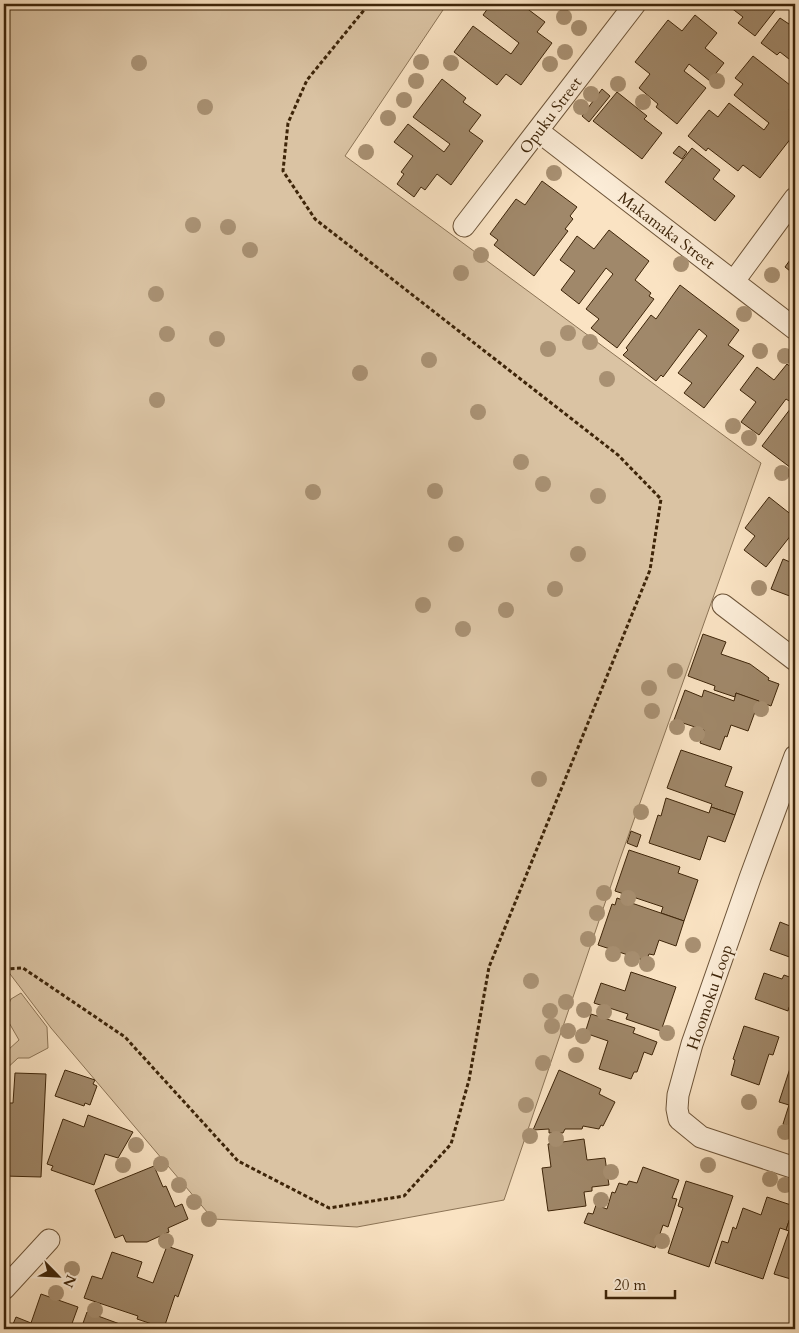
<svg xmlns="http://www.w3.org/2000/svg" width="799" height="1333" font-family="Cardo,serif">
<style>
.green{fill:#dac3a3;stroke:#8c7456}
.building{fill:#a0886a;stroke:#3e2509}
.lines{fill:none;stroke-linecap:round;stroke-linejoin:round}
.street-casing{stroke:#6d5438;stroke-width:23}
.path{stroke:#3e2509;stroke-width:3;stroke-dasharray:4 2.5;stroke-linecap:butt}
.street{stroke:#fcedd8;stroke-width:21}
.tree{fill:#a89072}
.labels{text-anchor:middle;stroke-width:4.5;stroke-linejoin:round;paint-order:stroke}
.street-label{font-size:16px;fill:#3e2509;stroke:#fcedd8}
</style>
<rect width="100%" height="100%" fill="#fae3c3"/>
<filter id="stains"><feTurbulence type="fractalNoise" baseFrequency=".004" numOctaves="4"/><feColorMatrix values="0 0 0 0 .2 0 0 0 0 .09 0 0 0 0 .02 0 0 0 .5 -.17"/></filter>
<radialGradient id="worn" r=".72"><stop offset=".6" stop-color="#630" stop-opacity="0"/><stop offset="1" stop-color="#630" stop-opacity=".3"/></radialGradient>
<!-- green -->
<g class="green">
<path d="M4,4H447L345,156L761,463L620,859L504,1200L357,1227L213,1219L51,1028L4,966Z"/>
<path d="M21,993L47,1027L48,1048L29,1058H18L4,1071V1049L8,1050L19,1040L4,1014L11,999Z"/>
</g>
<!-- building -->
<g class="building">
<path d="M491,4H521L545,22L537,32L552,43L521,85L506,74L497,85L454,52L473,26L511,54L519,43L483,15Z"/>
<path d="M726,4H780L755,36L738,23L743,17Z"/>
<path d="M695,15L717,33L705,48L724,63L710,81L689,64L684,71L706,88L677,124L656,107L658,104L639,88L650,74L635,62L668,20L682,31Z"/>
<path d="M795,16V62L794,63L780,52L777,55L761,43L780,18L789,24Z"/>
<path d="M753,56L795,89V102L789,110L795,116V133L760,178L743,165L738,171L708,148L706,151L688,136L709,110L718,117L729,103L764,130L769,123L734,95L743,84L735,78Z"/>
<path d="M442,79L466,98L463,102L481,115L469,131L483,141L451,185L437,174L425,190L421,187L414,197L397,184L404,174L401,172L413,156L394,142L408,124L444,152L450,144L413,117Z"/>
<path d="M602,89L610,96L589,122L582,116Z"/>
<path d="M617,92L647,116L644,119L662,133L642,159L593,121Z"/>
<path d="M679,146L687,152L682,159L673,153Z"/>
<path d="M692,148L720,170L713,179L735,196L715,221L665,182Z"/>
<path d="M542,181L577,207L570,216L573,219L565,229L568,231L534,276L494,245L498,240L490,234L516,199L525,205Z"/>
<path d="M609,230L649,261L635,280L651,293L649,296L654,299L617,348L591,328L599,319L586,309L613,274L606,268L579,304L561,290L575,271L560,260L577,236L594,249Z"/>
<path d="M795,253V275L785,267Z"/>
<path d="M680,285L739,330L728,345L744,356L704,408L684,393L692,383L678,373L707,336L699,329L663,377L661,375L656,381L623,355L628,350L626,348L651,315L656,319Z"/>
<path d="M787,364L795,371V471L762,446L794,404L786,399L759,435L741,422L756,402L740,390L757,367L774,380Z"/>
<path d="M769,497L793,516L792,517L795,520V530L766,567L744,550L755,536L745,528Z"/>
<path d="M783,559L795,564V598L771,589Z"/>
<path d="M703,634L726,642L721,654L750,664L769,678L768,680L779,684L771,706L736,693L735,697L714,690L715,686L688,676Z"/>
<path d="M685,690L702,697L704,690L734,701L736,693L759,701L748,731L731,725L727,737L725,736L720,750L700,743L704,730L674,720Z"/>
<path d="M681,750L732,767L725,786L743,792L735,815L711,807L712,804L667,788Z"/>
<path d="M666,798L709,813L711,807L735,815L725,842L708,836L700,860L649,843L658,815L661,816Z"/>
<path d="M631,831L641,835L637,847L627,843Z"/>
<path d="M629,850L680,867L678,873L698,880L684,921L661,913L663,907L615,891Z"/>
<path d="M617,898L684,921L676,946L659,940L654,955L649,954L646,961L598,945L612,904L615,905Z"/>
<path d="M780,922L795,928V959L770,950Z"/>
<path d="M631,972L676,987L661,1031L626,1019L628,1014L594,1003L601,983L625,991Z"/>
<path d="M764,973L782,979L784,975L795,979V1010L789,1007L788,1011L755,999Z"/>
<path d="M591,1014L635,1028L633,1033L657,1042L652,1055L644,1052L637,1072H634L631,1079L599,1069L608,1041L585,1033Z"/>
<path d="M744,1026L779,1037L773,1055L769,1054L759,1085L731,1075L735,1060L733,1059Z"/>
<path d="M795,1053V1128L783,1124L789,1105L779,1102Z"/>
<path d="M65,1070L95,1080L93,1084L97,1086L90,1105L85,1103L84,1106L55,1096Z"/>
<path d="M559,1070L601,1089L599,1094L615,1102L603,1126L601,1125L599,1129L583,1126L582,1129H565L563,1133H549V1129L533,1130Z"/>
<path d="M15,1073L46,1074L41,1177L4,1176V1103H13Z"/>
<path d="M88,1115L133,1132L118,1158L105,1154L94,1185L51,1170L53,1166L47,1164L63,1119L84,1127Z"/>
<path d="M584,1139L587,1160L605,1158L609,1185L592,1187V1191L584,1192L586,1206L548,1211L542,1168L551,1167L548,1144Z"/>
<path d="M154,1166L163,1187L166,1186L175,1207L182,1204L188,1219L168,1228L169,1232L147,1242H126L123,1235L115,1238L95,1190Z"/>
<path d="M643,1167L679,1180L672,1198L677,1199L668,1227L663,1225L655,1248L584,1223L588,1213L593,1214L596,1205L607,1209L612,1192L615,1193L619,1183L627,1185L629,1181L637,1183Z"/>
<path d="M686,1181L733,1196L709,1267L668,1253L683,1208L678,1206Z"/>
<path d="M767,1197L794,1206L786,1230L780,1228L763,1279L715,1263L722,1241L728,1243L733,1227L736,1229L743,1208L761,1215Z"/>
<path d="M794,1206H795V1277L794,1280L774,1274L789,1231L786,1230Z"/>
<path d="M167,1246L193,1255L178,1297L175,1295L164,1328L137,1319L138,1316L84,1298L92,1276L102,1279L112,1252L142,1262L137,1277L153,1283Z"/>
<path d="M41,1294L78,1307L70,1329H11L16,1317L31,1323Z"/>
<path d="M87,1312L128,1327L127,1329H81Z"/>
</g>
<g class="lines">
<!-- street casing -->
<g class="street-casing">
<g id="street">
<path d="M538,131L795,329"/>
<path d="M464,226L635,4"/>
<path d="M734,281L795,198"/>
<path d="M723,605L795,660"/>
<path d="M795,756L750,878L692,1044L678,1095L677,1109L679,1119L701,1137L795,1168"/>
<path d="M4,1289L49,1240"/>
</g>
</g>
<!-- path -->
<path class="path" d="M4,969L23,968L125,1037L238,1161L329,1208L404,1196L451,1144L469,1080L489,967L650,570L661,499L618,455L315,219L283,171L288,123L307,80L369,4"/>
<!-- street -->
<use href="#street" class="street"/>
</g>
<!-- trees -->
<g class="tree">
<circle cx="564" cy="17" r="8"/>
<circle cx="579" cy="28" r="8"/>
<circle cx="565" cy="52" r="8"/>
<circle cx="421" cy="62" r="8"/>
<circle cx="139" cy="63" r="8"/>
<circle cx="451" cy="63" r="8"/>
<circle cx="550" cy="64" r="8"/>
<circle cx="416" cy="81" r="8"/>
<circle cx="717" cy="81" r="8"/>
<circle cx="618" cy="84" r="8"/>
<circle cx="591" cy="94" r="8"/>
<circle cx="404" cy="100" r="8"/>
<circle cx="643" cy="102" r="8"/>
<circle cx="205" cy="107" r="8"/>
<circle cx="581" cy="107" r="8"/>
<circle cx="388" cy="118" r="8"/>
<circle cx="366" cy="152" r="8"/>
<circle cx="554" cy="173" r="8"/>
<circle cx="193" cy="225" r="8"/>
<circle cx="228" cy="227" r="8"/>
<circle cx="250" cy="250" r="8"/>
<circle cx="481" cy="255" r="8"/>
<circle cx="681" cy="264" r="8"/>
<circle cx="461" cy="273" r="8"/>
<circle cx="772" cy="275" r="8"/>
<circle cx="156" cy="294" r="8"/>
<circle cx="744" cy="314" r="8"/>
<circle cx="568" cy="333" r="8"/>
<circle cx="167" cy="334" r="8"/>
<circle cx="217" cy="339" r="8"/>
<circle cx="590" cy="342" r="8"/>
<circle cx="548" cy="349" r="8"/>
<circle cx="760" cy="351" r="8"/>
<circle cx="785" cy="356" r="8"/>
<circle cx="429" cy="360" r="8"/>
<circle cx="360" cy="373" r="8"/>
<circle cx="607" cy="379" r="8"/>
<circle cx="157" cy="400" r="8"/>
<circle cx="478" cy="412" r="8"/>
<circle cx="733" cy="426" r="8"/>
<circle cx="749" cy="438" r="8"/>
<circle cx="521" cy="462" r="8"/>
<circle cx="782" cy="473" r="8"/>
<circle cx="543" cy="484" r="8"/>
<circle cx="435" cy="491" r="8"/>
<circle cx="313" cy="492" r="8"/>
<circle cx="598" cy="496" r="8"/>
<circle cx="456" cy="544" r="8"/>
<circle cx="578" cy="554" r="8"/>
<circle cx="759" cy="588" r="8"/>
<circle cx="555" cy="589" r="8"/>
<circle cx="423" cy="605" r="8"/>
<circle cx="506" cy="610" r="8"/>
<circle cx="463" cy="629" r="8"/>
<circle cx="675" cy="671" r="8"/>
<circle cx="649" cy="688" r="8"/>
<circle cx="761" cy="709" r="8"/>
<circle cx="652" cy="711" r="8"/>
<circle cx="677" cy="727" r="8"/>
<circle cx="697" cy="734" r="8"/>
<circle cx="539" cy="779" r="8"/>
<circle cx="641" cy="812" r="8"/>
<circle cx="604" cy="893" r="8"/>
<circle cx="628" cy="898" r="8"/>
<circle cx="597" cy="913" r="8"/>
<circle cx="588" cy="939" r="8"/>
<circle cx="693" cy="945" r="8"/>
<circle cx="613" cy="954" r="8"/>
<circle cx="632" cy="959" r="8"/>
<circle cx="647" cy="964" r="8"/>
<circle cx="531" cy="981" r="8"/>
<circle cx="566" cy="1002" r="8"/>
<circle cx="584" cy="1010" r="8"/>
<circle cx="550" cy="1011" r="8"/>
<circle cx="604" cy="1012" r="8"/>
<circle cx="552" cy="1026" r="8"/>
<circle cx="568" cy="1031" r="8"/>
<circle cx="667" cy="1033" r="8"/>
<circle cx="583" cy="1036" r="8"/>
<circle cx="576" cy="1055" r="8"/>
<circle cx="543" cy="1063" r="8"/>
<circle cx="749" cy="1102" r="8"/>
<circle cx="526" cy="1105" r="8"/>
<circle cx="785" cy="1132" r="8"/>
<circle cx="530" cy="1136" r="8"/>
<circle cx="556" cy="1139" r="8"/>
<circle cx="136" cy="1145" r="8"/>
<circle cx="161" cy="1164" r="8"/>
<circle cx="123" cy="1165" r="8"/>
<circle cx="708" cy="1165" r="8"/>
<circle cx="611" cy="1172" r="8"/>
<circle cx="770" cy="1179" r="8"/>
<circle cx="179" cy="1185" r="8"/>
<circle cx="785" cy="1185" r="8"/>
<circle cx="601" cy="1200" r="8"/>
<circle cx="194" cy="1202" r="8"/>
<circle cx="209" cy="1219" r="8"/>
<circle cx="166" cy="1241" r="8"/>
<circle cx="662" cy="1241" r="8"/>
<circle cx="72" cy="1269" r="8"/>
<circle cx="56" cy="1293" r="8"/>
<circle cx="95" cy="1310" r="8"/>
</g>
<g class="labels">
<!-- street labels -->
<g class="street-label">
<text transform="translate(550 115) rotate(-53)" y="6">Opuku Street</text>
<text transform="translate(667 230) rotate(37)" y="6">Makamaka Street</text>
<text transform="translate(709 997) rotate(-71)" y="6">Hoomoku Loop</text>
</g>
</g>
<!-- margin -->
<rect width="799" height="1333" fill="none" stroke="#fae3c3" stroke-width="20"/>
<rect x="5" y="5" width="789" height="1323" fill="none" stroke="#3e2509" stroke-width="2.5"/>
<rect x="10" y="10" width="779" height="1313" fill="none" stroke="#3e2509"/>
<!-- north arrow -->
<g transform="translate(58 1276) rotate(114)" stroke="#fcedd8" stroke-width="4" paint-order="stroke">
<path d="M0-4L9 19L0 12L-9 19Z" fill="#3e2509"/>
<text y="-8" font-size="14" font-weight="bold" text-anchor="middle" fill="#3e2509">N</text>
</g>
<!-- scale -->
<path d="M606 1290v8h69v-8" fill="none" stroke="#3e2509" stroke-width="2.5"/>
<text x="614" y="1290" font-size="15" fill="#3e2509" stroke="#fcedd8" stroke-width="4" paint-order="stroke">20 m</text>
<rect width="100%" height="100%" filter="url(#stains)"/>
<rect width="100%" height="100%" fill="url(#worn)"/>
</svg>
